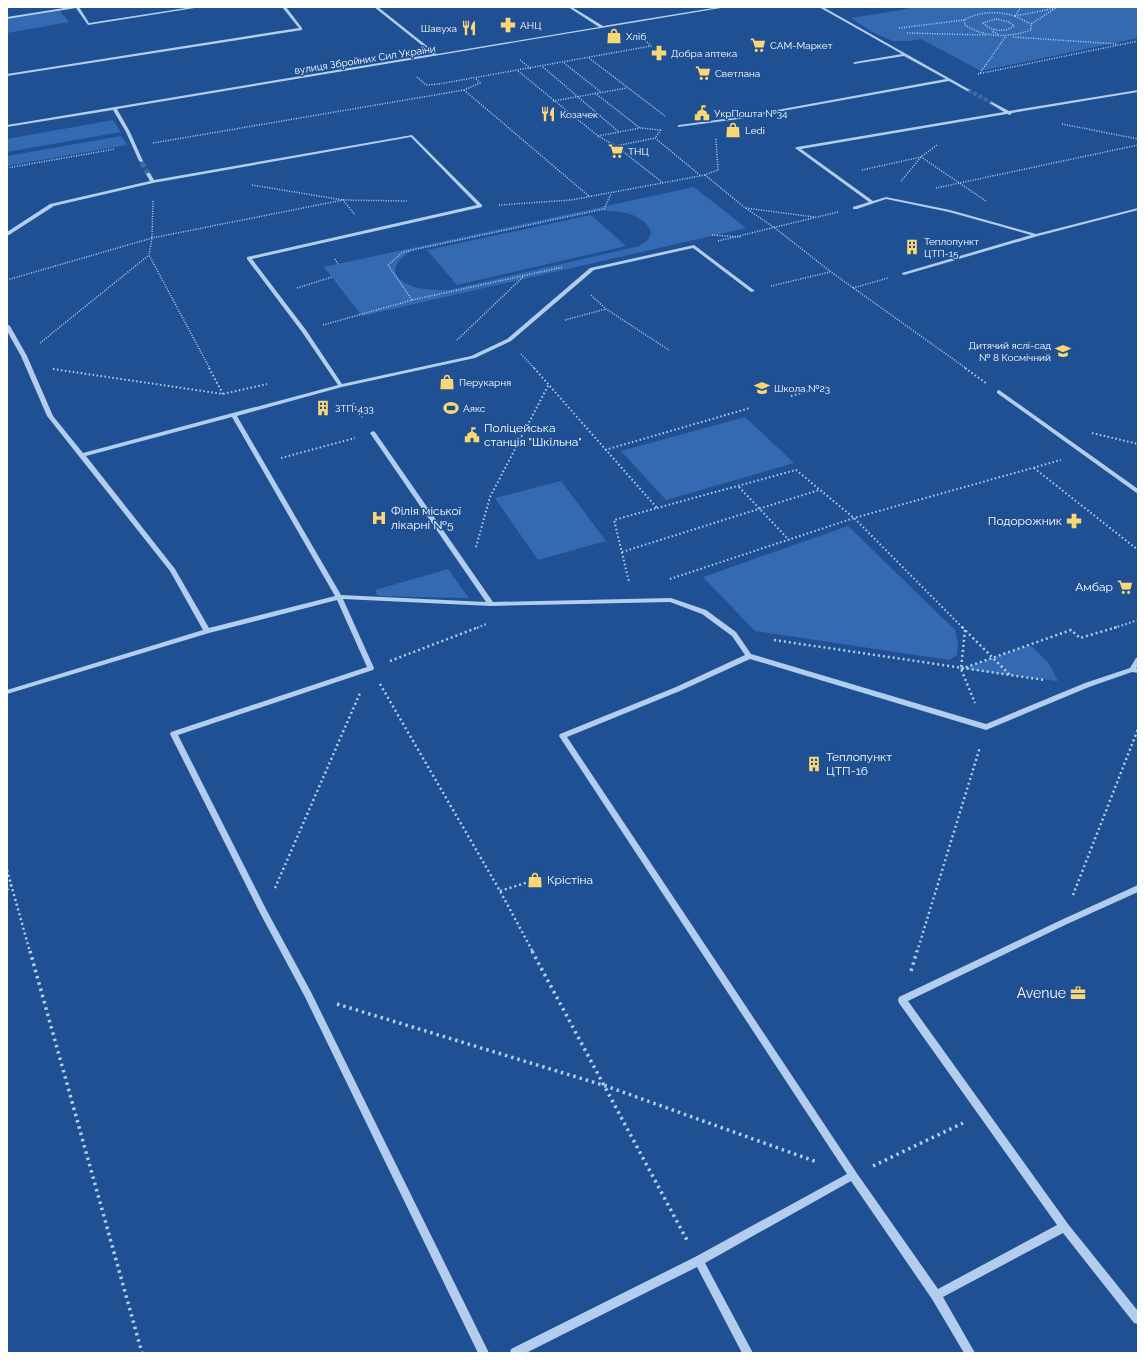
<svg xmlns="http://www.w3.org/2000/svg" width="1145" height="1360" font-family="Raleway,sans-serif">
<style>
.green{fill:#346ab1;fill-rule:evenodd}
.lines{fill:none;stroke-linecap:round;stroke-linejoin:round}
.minor-tunnel-far1{stroke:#416aa4;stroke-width:4;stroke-dasharray:4 2;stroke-linecap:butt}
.minor-tunnel{stroke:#416aa4;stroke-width:5;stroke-dasharray:5 2.5;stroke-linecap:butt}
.path-far3{stroke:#b3cdee;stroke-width:1.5;stroke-dasharray:1 1.5;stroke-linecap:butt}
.path-far2{stroke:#b3cdee;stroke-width:2;stroke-dasharray:1.5 2.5;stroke-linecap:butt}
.path-far1{stroke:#b3cdee;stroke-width:2.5;stroke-dasharray:2 3;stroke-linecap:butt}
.path{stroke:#b3cdee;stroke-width:3.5;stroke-dasharray:2.5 4;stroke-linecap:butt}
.minor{fill:#b3cdee;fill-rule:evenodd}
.labels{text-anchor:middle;stroke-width:3;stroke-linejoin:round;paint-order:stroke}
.far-poi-label{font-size:10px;fill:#fff;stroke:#205094;text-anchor:start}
.far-street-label{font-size:10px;fill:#fff;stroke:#205094}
.poi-label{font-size:12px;fill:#fff;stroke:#205094;text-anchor:start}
.near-poi-label{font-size:14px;fill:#fff;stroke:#205094;text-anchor:end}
</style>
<rect width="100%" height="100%" fill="#205094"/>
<!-- green -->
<g class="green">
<path d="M905,7H1135L1138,8V38L981,71L921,39L909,41H893L872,32L851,18L908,9Z"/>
<path d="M60,11L69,22L7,33V19Z"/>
<path d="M113,120L121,132L7,152V139Z"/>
<path d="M121,136L127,145L7,166V156Z"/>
<path d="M694,187L746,228L362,316L324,267ZM598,210C617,211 645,212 651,233L648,240L639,246L449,290C439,290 428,290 418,288C389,280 388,263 414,250Z"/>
<path d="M591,215L626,246L457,285L427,250Z"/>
<path d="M745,417L794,463L666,500L621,451Z"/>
<path d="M561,481L606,541L538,560L495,498Z"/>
<path d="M848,526L955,630L958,644L957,655L949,660L755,631L703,577Z"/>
<path d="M448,569L469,598L378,596L375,590Z"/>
<path d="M1030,645L1048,662L1058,681L961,669Z"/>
</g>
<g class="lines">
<!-- minor-tunnel-far1 -->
<g class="minor-tunnel-far1">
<path d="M968,90L992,103"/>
<path d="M141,161L143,164"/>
</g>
<!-- minor-tunnel -->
<path class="minor-tunnel" d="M142,163L148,174"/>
<!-- path-far3 -->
<g class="path-far3">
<path d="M1015,16C997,11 980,11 964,20L965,25C986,38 1008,38 1031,30V24"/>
<path d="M1015,16L1021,7"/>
<path d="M1015,16L1031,24"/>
<path d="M1015,16L1056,8L1031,24"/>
<path d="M996,19L1009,22L1014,26C1004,33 991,31 983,23Z"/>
<path d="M899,28L964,20"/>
<path d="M994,29L993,32L998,34"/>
<path d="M907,33L986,35"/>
<path d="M1013,37L1118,44"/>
<path d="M589,58L665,116"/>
<path d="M520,60L531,69"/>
<path d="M564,63L601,92"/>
<path d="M543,67L619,132"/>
<path d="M518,71L598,136L616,146L663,183"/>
<path d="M980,73L1006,36"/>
<path d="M978,74L1138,41"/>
<path d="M417,77L426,85L439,84L651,46L645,40"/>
<path d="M464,90L590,197"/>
<path d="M595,93L640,128"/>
<path d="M553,101L627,88"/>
<path d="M1062,124L1138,139"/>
<path d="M661,130L655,138L701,176"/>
<path d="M598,136L640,128L661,130"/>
<path d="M153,143L464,90L480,83L475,78"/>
<path d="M616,146L655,138"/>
<path d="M7,168L115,149"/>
<path d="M862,170L921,157L986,201"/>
<path d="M705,175L744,207L775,228L831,272L967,369"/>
<path d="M901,181L921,157L937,145"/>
<path d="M252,185L343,200L408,201"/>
<path d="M936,188L1138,145"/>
<path d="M153,201L152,238L149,255L210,369"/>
<path d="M499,205L571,200L705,175L718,170L716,139"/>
<path d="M746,208L814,217"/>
<path d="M712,235L741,237"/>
<path d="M718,241L838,212"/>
<path d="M335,259L338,264"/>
<path d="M7,280L152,238L343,200L355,215"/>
<path d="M771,286L830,272"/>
<path d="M297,288L332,277"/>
<path d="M853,288L888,278"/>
<path d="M591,295L606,309L669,350"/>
<path d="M412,300L563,267"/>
<path d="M565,320L606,309"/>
<path d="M323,325L412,300L388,265L403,252L604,209L611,194"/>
<path d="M457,340L524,276"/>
<path d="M40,343L149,255"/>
<path d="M521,354L535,369"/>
<path d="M53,369H55"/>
</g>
<!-- path-far2 -->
<g class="path-far2">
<path d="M209,368L223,394"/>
<path d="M534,368L657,508L614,520L629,582"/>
<path d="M965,368L986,383"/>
<path d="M53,369L223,394L267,384"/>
<path d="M791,396L826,386"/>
<path d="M353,403L362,417"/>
<path d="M1092,433L1138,444"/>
<path d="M605,450L750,408"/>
<path d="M281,458L355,438"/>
<path d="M1034,468L1138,550"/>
<path d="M739,487L789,540"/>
<path d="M657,508L796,470L854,518L963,628"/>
<path d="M476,547L490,497L549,384"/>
<path d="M622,552L819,490"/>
<path d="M670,579L854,518L1061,460"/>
<path d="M477,628L486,624"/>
<path d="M1114,628L1138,620"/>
</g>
<!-- path-far1 -->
<g class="path-far1">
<path d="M962,627L1011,676"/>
<path d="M965,630L961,669L975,703"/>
<path d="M774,640L1044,680"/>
<path d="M390,661L479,627"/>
<path d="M961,669L1071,630L1080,638L1117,627"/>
<path d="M380,684L500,891L533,952"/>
<path d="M7,870L30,952"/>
<path d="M275,888L360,693"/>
<path d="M7,890L11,885"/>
<path d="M500,891L535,880"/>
<path d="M1073,895L1138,729"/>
<path d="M917,952L980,747"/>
</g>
<!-- path -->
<g class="path">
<path d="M30,951L142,1353"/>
<path d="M532,951L688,1242"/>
<path d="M911,971L917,951"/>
<path d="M337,1004L606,1086L817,1162"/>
<path d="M873,1166L963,1123"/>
</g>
<!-- minor -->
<g class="minor">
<path d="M70,7H79L89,23L192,7H201L88,25L76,8L7,19V17Z"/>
<path d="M282,7H286L302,28V30L7,76V74L299,28Z"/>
<path d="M374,7H378L437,54L599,27L568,7H572L603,26L719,7H727L117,109L130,132L143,161L141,162L139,161L126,132L113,110L7,127V125L433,54Z"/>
<path d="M819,7H823L970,90L967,91L949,81L739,119L678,127V125H679L739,117L946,79L904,56L854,64L853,63L855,62L902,54Z"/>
<path d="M1138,90V92L1012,113L1010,115L1007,114L801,149L873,201L886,197L950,210L1036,234L1138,208V210L1038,236L904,275L902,274V273L1031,235L949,212L886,199L857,209H853V207L869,202L795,148L797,147L1004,112L991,104L990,103L992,102L1009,111Z"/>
<path d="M412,135L482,205V207L252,259L306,330L342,384L471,356L507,339L590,268L694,245L755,291L751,292L693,248L594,270L511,341L475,358L342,387L237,416L341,595L486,602L370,433L373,431L375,432L493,602L671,598L706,610L736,632L751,654L986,724L1085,683L1130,668L1136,658H1138V666L1136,668L1138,669V673L1132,672L1089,687L986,730L750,659L680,691L567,737L856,1172L938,1289L1057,1225L899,1003L898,1000L899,997L1059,921L1138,885V892L1065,925L908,1001L1068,1224L1138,1311V1324L1134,1323L1063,1233L943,1297L975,1353H964L932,1299L851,1181L705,1263L753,1353H742L697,1267L526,1353H510L511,1349L695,1257L847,1174L559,736L560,734L676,687L745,655L732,636L702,614L670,602L491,606L343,599L374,668L373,670L178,735L267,911L311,992L489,1353H478L305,997L260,913L170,734L171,732L367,667L337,600L209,633L7,694V690L203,630L170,571L47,416L21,356L7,331V324L10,326L27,356L53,416L83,453L338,385L302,332L247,259V257L477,205L411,137L153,183L54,206L9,235H7V232L50,204L150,181L146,174L148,173H150L154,180ZM232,417L335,596L209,628L175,569L86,456Z"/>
<path d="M999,390L1138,489V494L997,393V391Z"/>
</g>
</g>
<!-- icons -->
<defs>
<g id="pharmacy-bare" transform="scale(1.2)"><path d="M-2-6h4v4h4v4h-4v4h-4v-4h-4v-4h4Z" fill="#fbd674" stroke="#205094" stroke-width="2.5" paint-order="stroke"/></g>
<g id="restaurant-bare" transform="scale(1.2)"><path d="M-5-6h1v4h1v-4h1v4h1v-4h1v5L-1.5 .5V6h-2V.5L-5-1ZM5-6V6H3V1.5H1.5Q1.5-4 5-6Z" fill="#fbd674" stroke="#205094" stroke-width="2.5" paint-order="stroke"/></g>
<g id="shop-bare" transform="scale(1.2)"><path d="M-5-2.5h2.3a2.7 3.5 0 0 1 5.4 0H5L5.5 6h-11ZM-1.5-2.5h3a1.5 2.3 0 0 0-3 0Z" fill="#fbd674" stroke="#205094" stroke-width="2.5" paint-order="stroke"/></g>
<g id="supermarket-bare" transform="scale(1.2)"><path d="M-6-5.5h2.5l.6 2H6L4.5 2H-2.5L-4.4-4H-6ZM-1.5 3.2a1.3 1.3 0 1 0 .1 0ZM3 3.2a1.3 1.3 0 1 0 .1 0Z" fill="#fbd674" stroke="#205094" stroke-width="2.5" paint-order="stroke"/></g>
<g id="civic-bare" transform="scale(1.2)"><path d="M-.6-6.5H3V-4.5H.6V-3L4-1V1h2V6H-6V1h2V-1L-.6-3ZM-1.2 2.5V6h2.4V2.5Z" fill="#fbd674" stroke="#205094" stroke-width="2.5" paint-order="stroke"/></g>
<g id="building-bare" transform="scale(1.2)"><path d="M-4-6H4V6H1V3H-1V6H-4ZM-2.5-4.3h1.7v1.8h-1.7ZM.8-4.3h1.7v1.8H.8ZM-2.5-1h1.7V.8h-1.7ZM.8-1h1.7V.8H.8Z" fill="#fbd674" stroke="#205094" stroke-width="2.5" paint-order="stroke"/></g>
<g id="school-bare" transform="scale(1.2)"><path d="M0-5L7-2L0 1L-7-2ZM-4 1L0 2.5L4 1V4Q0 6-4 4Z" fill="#fbd674" stroke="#205094" stroke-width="2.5" paint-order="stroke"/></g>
<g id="stadium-bare" transform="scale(1.2)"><path d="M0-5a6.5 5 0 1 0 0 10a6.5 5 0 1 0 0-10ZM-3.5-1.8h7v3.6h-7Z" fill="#fbd674" stroke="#205094" stroke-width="2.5" paint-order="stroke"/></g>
<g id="hospital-bare" transform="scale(1.2)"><path d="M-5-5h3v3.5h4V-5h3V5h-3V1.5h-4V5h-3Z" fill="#fbd674" stroke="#205094" stroke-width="2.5" paint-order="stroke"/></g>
<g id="office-bare" transform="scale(1.2)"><path d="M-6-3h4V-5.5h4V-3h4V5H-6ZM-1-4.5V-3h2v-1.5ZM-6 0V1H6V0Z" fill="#fbd674" stroke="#205094" stroke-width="2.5" paint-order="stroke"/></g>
</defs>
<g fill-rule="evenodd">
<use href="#pharmacy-bare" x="508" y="25"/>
<use href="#restaurant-bare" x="469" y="28"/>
<use href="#shop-bare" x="614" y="36"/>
<use href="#supermarket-bare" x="758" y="45"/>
<use href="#pharmacy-bare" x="659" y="53"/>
<use href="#supermarket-bare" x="703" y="73"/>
<use href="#civic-bare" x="702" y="113"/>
<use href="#restaurant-bare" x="548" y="114"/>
<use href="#shop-bare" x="733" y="130"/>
<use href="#supermarket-bare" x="616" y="151"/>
<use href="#building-bare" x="912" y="247"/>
<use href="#school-bare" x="1063" y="351"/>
<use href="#shop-bare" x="447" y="382"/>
<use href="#school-bare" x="762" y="388"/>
<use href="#building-bare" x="323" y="408"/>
<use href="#stadium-bare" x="451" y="408"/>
<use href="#civic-bare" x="472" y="435"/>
<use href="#hospital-bare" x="379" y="518"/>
<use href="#pharmacy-bare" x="1074" y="521"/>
<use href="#supermarket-bare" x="1125" y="587"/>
<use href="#building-bare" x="814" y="764"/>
<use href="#shop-bare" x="535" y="880"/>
<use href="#office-bare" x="1078" y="993"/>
</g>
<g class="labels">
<!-- far-poi labels -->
<g class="far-poi-label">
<text x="520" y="29">АНЦ</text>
<text x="457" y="32" text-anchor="end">Шавуха</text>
<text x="626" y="40">Хліб</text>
<text x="770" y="49">САМ-Маркет</text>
<text x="671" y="57">Добра аптека</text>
<text x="715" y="77">Светлана</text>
<text x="714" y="117">УкрПошта №34</text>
<text x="560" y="118">Козачек</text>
<text x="745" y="134">Ledi</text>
<text x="628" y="155">ТНЦ</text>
<text x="924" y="245">Теплопункт<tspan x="924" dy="12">ЦТП-15</tspan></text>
<text x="1051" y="349" text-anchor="end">Дитячий яслі-сад<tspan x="1051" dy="12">№ 8 Космічний</tspan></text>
<text x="459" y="386">Перукарня</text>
<text x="774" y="392">Школа №23</text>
<text x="335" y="412">ЗТП-433</text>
<text x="463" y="412">Аякс</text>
</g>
<!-- far-street labels -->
<g class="far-street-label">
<text transform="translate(365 59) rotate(-9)" y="4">вулиця Збройних Сил України</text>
</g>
<!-- poi labels -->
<g class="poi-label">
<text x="484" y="432">Поліцейська<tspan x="484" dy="14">станція "Шкільна"</tspan></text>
<text x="391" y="515">Філія міської<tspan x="391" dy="14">лікарні №5</tspan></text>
<text x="1062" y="525" text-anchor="end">Подорожник</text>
<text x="1113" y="591" text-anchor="end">Амбар</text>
<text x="826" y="761">Теплопункт<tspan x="826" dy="14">ЦТП-16</tspan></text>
<text x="547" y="884">Крістіна</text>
</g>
<!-- near-poi labels -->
<g class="near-poi-label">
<text x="1066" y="998">Avenue</text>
</g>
</g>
<!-- border -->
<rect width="1145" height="1360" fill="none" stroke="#ffffff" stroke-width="16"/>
</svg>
